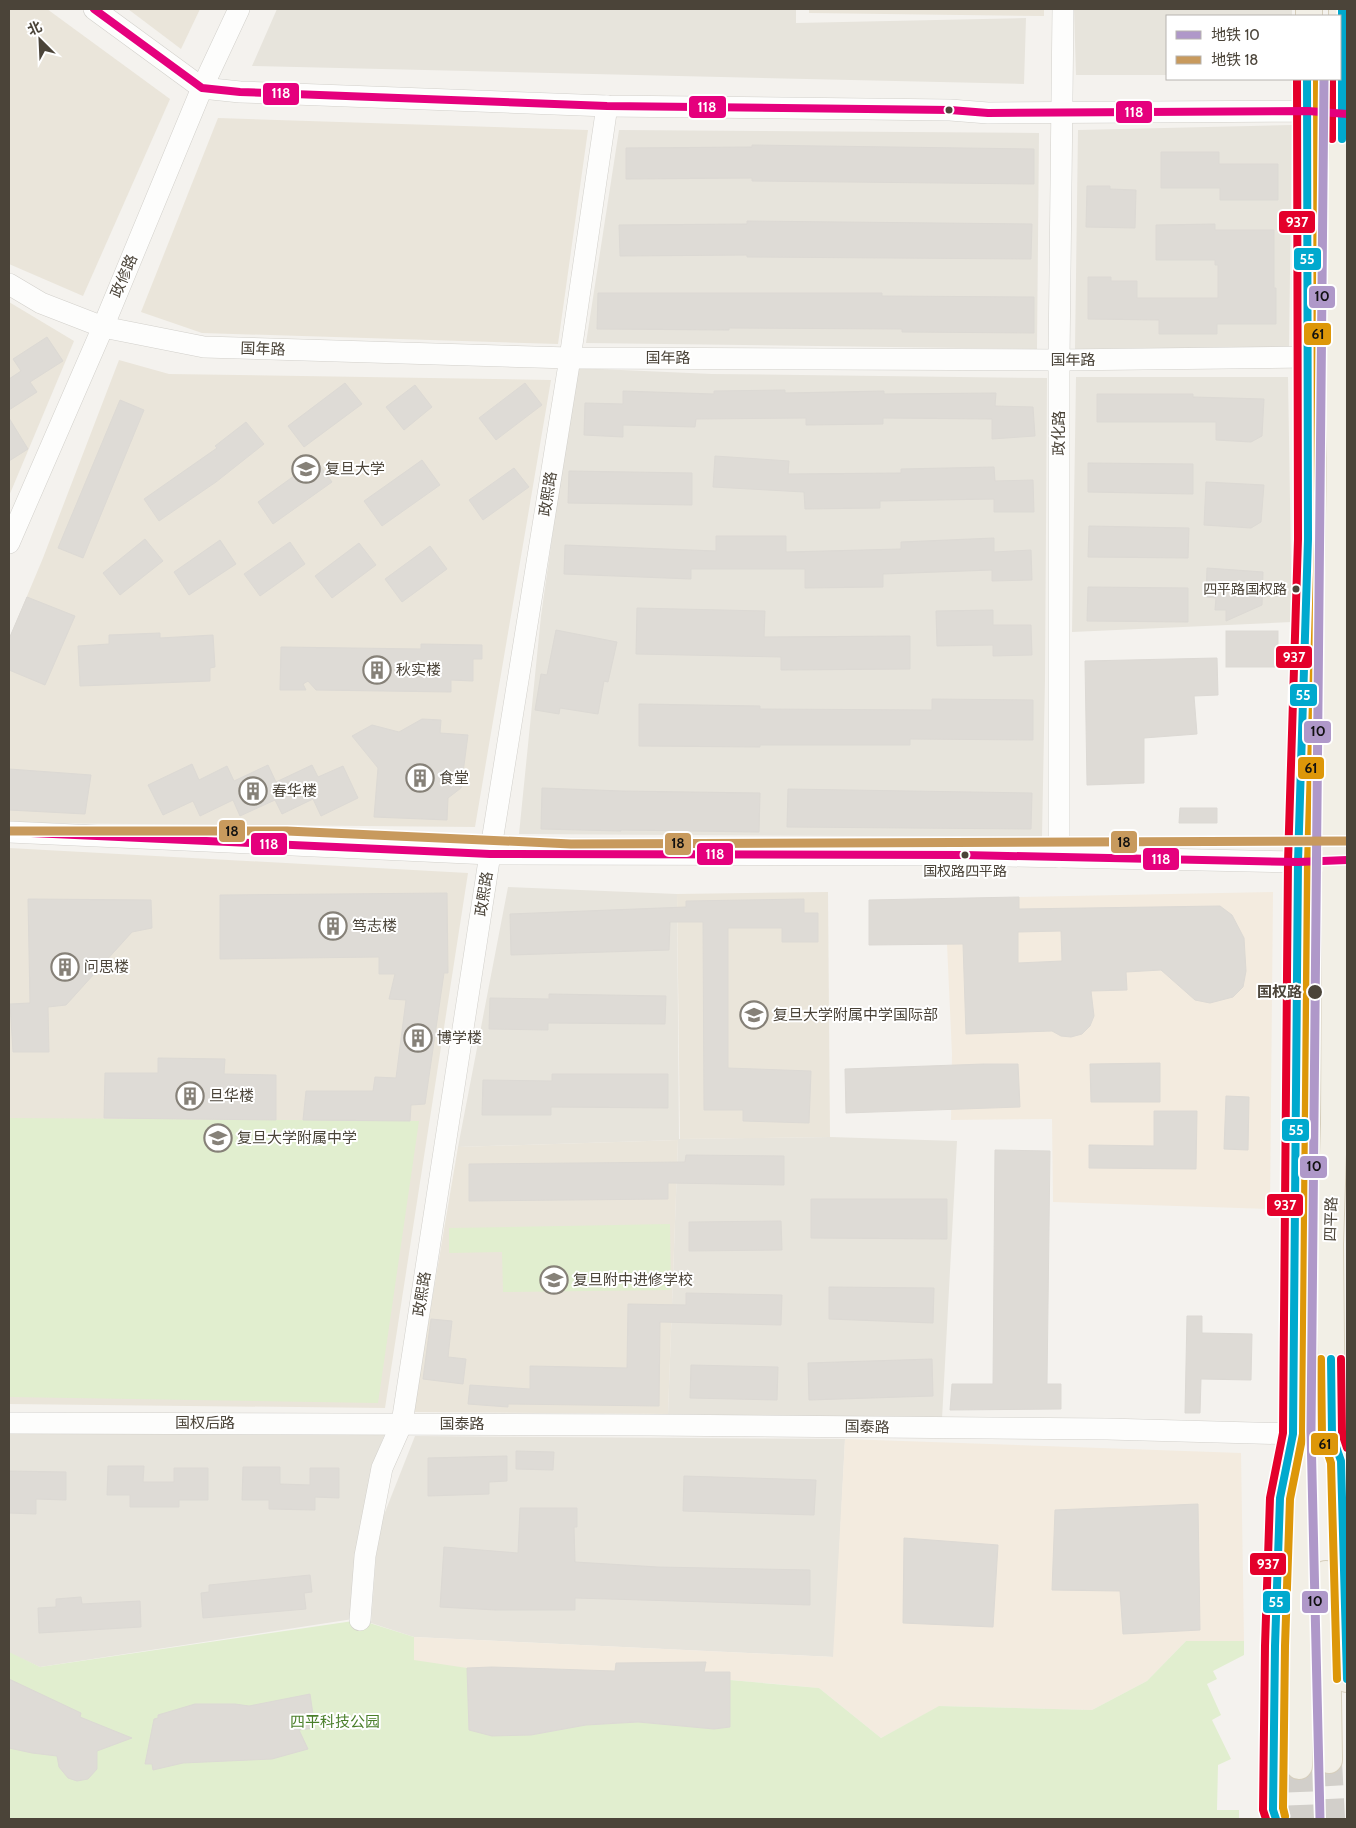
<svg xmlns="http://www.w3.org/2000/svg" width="1356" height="1828" font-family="Cabin,'Noto Sans SC',sans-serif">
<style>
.residential{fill:#e7e4dc}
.commercial{fill:#f3ebdf}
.education{fill:#eae5da}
.green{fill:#e1eecf}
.building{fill:#dedbd6;stroke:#dcd9d4;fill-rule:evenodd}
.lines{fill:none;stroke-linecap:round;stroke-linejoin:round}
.major-tunnel{stroke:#d2cfca;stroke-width:26;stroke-dasharray:26 13;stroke-linecap:butt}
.minor-casing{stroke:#d2d0cb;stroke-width:22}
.major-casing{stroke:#d6cebb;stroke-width:28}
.minor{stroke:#fdfdfc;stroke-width:21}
.major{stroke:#f2efe6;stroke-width:26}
.bus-1-casing{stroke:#fff;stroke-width:11}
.bus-2-casing{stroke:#fff;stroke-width:11}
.bus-3-casing{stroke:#fff;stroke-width:11}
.bus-4-casing{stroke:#fff;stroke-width:11}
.bus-1{stroke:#00a9ce;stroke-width:8}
.bus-2{stroke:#dd9709;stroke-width:8}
.bus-3{stroke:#e4002b;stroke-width:8}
.bus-4{stroke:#e5007d;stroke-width:8}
.metro-1-casing{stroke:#fff;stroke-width:12}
.metro-2-casing{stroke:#fff;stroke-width:12}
.metro-1{stroke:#af98c9;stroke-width:9}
.metro-2{stroke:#c89a5d;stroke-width:9}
.bus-dot{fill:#4b4439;stroke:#fff;stroke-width:2}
.labels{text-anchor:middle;stroke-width:4;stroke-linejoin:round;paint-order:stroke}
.bus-label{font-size:14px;fill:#4b4439;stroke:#fff;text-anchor:end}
.street-label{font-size:15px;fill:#4b4439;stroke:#fff}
.poi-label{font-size:15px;fill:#4b4439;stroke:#fff;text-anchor:start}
.stop-label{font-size:15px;font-weight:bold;fill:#4b4439;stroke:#fff;text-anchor:end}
.park-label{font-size:15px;fill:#4a7f2a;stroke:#fff}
.line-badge{stroke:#fff;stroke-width:2}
.badge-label{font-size:14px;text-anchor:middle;font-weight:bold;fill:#fff}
.pale-badge-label{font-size:14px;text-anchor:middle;font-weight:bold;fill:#111}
</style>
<rect width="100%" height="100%" fill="#f4f2ee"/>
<!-- residential -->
<g class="residential">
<path d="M277,9H796V23L1026,18L1024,84L252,66Z"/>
<path d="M1074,9H1292V16H1167V75H1076Z"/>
<path d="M1292,125L1289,347L1075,349L1078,130Z"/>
<path d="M619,130L1039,133L1037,349L586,343Z"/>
<path d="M576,368L712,374L1047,378L1045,680L1042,837L519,834L541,616Z"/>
<path d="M1076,377H1288L1292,622L1072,632Z"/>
<path d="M508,887L677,894L679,1139L830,1137L957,1141L942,1419L668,1414L678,1140L458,1147Z"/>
<path d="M386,1431L374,1461L353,1619L40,1667L9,1653V1432Z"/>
<path d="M415,1436L845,1439L834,1657L414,1637L371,1623L378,1530Z"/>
</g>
<!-- commercial -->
<g class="commercial">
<path d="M1273,892L1270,1209L1053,1202L1052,1119L951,1120L952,1054L947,944L1014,943L1019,897Z"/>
<path d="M845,1439L1241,1453L1244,1641H1186L1147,1681L1092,1710L940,1706L881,1738L819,1688L731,1680L730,1727L714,1729L638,1722L586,1725L531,1735L492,1736L469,1730L414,1660V1637L833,1657Z"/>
</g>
<!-- education -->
<g class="education">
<path d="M9,9H47L170,99L83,296L9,264Z"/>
<path d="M128,9H200L181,49Z"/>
<path d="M809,9H1044V16L809,13Z"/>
<path d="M218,118L588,130L558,344L202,333L141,312Z"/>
<path d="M9,302L74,341L9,496Z"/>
<path d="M119,360L169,374L551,380L475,827L9,823V639L43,558Z"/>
<path d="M9,848L468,873L385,1408L9,1404Z"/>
<path d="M828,892L830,1137L680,1139L677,894Z"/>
<path d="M678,1140L668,1414L413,1412L458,1147Z"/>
</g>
<!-- green -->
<g class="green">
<path d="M9,1118L419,1121L378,1403L9,1397Z"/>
<path d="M670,1224L671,1290L503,1292L502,1252L449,1253V1228Z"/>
<path d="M360,1620L414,1637V1660L467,1668L469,1730L531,1735L586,1725L638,1722L714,1729L730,1727V1680L819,1688L881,1738L939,1706L1092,1710L1147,1681L1186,1641H1244V1655L1213,1671L1217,1679L1207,1684L1221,1715L1212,1720L1231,1759L1218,1765L1217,1810H1239V1819H9V1652L40,1667Z"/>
</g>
<!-- building -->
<g class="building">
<path d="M752,145L1034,149V184L752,181V178L626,179V148L752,147Z"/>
<path d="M1161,152H1219V164H1278V200H1220V188H1161Z"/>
<path d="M1087,186H1110V189L1136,190L1135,228L1086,227Z"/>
<path d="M747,221L1032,224L1031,259L747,257V255L620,256L619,225L747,224Z"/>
<path d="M1215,224V230H1274V288H1276V324H1217V334H1159V320L1088,319V277H1111V281H1137V298H1218V265H1215V260H1156V225Z"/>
<path d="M598,293H882V296L1034,297V333L902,332V329L729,328V330L597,329Z"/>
<path d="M47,337L63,361L30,382L37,392L9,410V379L21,371L13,359Z"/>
<path d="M345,383L362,404L304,447L288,426Z"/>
<path d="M525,383L542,405L496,440L479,418Z"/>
<path d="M415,385L432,407L404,430L386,407Z"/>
<path d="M785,390V393L884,391V394L996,393L995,406L1033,407L1035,436L992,439V419L883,418V424L806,425V418L696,419L695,427L623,425V437L584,435L585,403L623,404V391L714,394V391Z"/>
<path d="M1097,394H1193V397L1264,399L1262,436L1251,442L1216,440V422H1097Z"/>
<path d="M120,400L144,410L83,558L58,548Z"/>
<path d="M9,418L28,449L9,461Z"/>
<path d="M246,422L264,444L216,482L159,521L144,499L217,448L215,446Z"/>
<path d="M715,456L789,461L788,474L901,473V469L994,467L995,481L1033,480L1034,512H994V499L880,501V508L805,509L804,492L713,487Z"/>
<path d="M316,460L332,482L273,524L258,502Z"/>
<path d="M422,460L440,485L382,526L364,501Z"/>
<path d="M1088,463L1193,464V494L1088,492Z"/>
<path d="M514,468L529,487L483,520L469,500Z"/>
<path d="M569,471L692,473V505L568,503Z"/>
<path d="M1206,482L1264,485L1261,522L1251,528L1204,525Z"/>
<path d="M1089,526L1189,528L1188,558L1088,557Z"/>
<path d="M716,536H786V552L901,549V542L994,538V552L1031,550L1032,580L992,581V570L883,574V587L805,588V569H691V579L564,574L565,545L716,551Z"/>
<path d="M145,539L163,561L120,595L103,573Z"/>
<path d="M220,540L236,564L189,595L174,572Z"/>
<path d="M290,542L305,564L260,596L244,574Z"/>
<path d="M359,543L376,565L332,598L315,576Z"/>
<path d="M430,546L447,569L402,602L385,579Z"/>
<path d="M1207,568L1263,572L1262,605L1226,621V610H1215L1216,598L1206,597Z"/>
<path d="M1088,587L1188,588V622L1087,621Z"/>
<path d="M27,597L75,616L45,685L9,670V639Z"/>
<path d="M637,608L765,611L764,637L910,636V669L781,670V657L636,654Z"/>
<path d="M993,610V625H1031L1032,655L993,656V645L937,646L936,611Z"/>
<path d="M556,630L617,642L608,682L604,681L598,714L560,708L559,714L535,710L541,674L547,675Z"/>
<rect x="1226" y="631" width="52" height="36"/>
<path d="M160,633V638L213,635L215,667L210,668V681L80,686L78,646L109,644V635Z"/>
<path d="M421,644L482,645V659H473V681L451,680V692L316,690L308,681L303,684L306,690H280L281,647L421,649Z"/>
<path d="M1217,658L1218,695L1194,696L1197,734L1144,738V783L1087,785L1085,661Z"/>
<path d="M932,699L1033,700V740L910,739V745H760V747L639,746V704L760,706V709L932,710Z"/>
<path d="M422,719L441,720L440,733L468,735L461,788L448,798L447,820L374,817L378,768L352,736L372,725L399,732Z"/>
<path d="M192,764L199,780L227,766L234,781L268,765L276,782L312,765L318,777L343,766L358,798L321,816L313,799L282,814L275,800L240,816L233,800L200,816L193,801L163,815L148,785Z"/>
<path d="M9,769L91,775L85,814L9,810Z"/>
<path d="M542,788L622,791L760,793L759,832L621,830V831L541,829Z"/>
<path d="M788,789L1032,793L1031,829L787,827Z"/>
<path d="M1180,808H1217V823H1179Z"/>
<path d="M447,893L448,973H444L425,1104L411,1105L410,1121L303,1120L306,1091H373L375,1077L396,1078L406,1000L389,999L395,974H379V957L220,959V895Z"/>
<path d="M1019,897V909L1220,906L1232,915L1244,938L1246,971L1243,987L1233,997L1210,1003L1195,1000L1161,970L1126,972L1127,990L1091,991L1094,1016L1090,1026L1082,1034L1071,1037L1061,1036L1052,1031L966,1034L963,944L869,945V900ZM1061,931L1062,961L1018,963V932Z"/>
<path d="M28,899L151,900L152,928L132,932L66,1005L48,1007L49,1052H13L10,1004L30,1003Z"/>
<path d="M804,899V913H818V942H782V928H728V1068L811,1071L809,1123L743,1121V1110H704L703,922H670L669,950L511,955L510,914L686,907V901Z"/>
<path d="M549,994L666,996L665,1024L548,1023V1030L489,1029L490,998L549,999Z"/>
<path d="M158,1058L225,1059L224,1074L276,1075V1120L104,1118L105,1073H158Z"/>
<path d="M1160,1063V1102H1091L1090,1064Z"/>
<path d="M984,1064H1018L1020,1107L846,1113L845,1069Z"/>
<path d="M552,1074H668V1108L551,1107V1115H482L483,1080L552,1081Z"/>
<path d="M1226,1096L1249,1097L1248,1150L1224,1149Z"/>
<path d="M1154,1111H1197L1196,1169L1089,1168V1145L1154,1146Z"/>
<path d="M995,1150L1050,1151L1047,1384H1061V1409L950,1410L952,1384H993Z"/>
<path d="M686,1155L784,1156V1185L668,1183V1199L469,1201V1164L685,1162Z"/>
<path d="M811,1199H947V1239L811,1238Z"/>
<path d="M781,1221L782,1250L689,1251V1222Z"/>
<path d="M829,1287L934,1288L933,1323L829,1319Z"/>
<path d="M686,1293L782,1295L781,1325L660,1322L659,1406L508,1404V1407L468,1404L470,1385L530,1389V1366L627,1368L628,1304L686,1305Z"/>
<path d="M1187,1316H1202V1333L1252,1334L1251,1380L1201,1379L1200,1413H1185Z"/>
<path d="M431,1319L452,1321L448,1357L466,1359L463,1384L423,1379Z"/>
<path d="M932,1359L933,1396L809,1400L808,1363Z"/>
<path d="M691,1365L778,1367L777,1400L690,1398Z"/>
<path d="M516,1451L554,1452L553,1470L516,1469Z"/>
<path d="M507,1456V1481L489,1482V1494L428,1496V1458Z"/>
<path d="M108,1466H144L143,1482H174V1468H208V1500H179V1507H130V1495H107Z"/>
<path d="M243,1467H280V1484L310,1485V1468H339V1498L315,1497V1510L269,1509V1500H242Z"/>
<path d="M9,1471L66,1472V1500L36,1499V1514L9,1513Z"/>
<path d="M684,1476L816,1480L814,1515L683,1511Z"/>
<path d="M1198,1504L1200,1630L1123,1634L1120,1591L1052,1590L1055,1510Z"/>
<path d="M520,1508H577V1527H574L575,1562L658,1567L810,1570V1605L575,1598V1610H496L440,1607L444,1547L518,1553Z"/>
<path d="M904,1538L998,1545L993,1627L903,1623Z"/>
<path d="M310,1575L312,1592L304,1593L306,1609L203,1618L201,1593L209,1592V1585Z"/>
<path d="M81,1597L82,1604L140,1601L141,1627L39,1633L38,1608L56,1607V1599Z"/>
<path d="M706,1662L704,1672H730V1727L714,1729L638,1722L586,1725L531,1735L492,1736L469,1730L467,1668L492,1667L615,1671L616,1663Z"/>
<path d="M9,1679L81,1713L80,1717L132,1738L97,1751V1769L88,1779L77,1781L68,1778L59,1767L57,1756L32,1753L9,1748Z"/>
<path d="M310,1694L315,1728L299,1730L308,1749L272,1759L183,1763L153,1770L152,1764H145L154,1719L158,1718V1715L195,1704H235L249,1706Z"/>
</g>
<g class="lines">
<!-- major-tunnel -->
<g class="major-tunnel">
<path d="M1329,1760L1332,1819"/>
<path d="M1299,1766L1301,1819"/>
</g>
<!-- minor casing -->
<g class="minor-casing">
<g id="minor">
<path d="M94,9L202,88L240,92L607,106L950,110L988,113L1308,111L1347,114"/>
<path d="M9,284L41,303L103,327L204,347L570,358L1059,360L1307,357L1338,351"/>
<path d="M9,543L103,327L202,88L239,9"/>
<path d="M9,832L490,854L964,855L1298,862L1347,860"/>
<path d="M1059,857V360L1063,9"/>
<path d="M9,1423L650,1425L1107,1429L1332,1435"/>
<path d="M360,1620L365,1556L382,1468L402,1423L490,854L570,358L607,106"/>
</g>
</g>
<!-- major casing -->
<g class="major-casing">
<g id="major">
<path d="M1342,9L1343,114L1338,389L1340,458L1336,688L1334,1124L1330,1244L1332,1435L1341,1461L1347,1679"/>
<path d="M1309,16V9"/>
<path d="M1296,1452L1301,1493L1299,1766"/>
<path d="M1326,1574L1329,1760"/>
<path d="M1276,1819L1273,1810L1275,1646L1280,1498L1293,1434L1298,862L1308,539L1307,79"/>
</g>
</g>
<!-- minor -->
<use href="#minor" class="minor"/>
<!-- major -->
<use href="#major" class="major"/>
<!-- bus-1 casing -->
<g class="bus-1-casing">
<g id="bus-1">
<path d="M1342,9V139"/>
<path d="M1331,1359L1332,1435L1341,1461L1347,1679"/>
<path d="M1276,1819L1273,1810L1275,1646L1280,1498L1293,1434L1298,862L1308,539L1307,79"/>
</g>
</g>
<!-- bus-2 casing -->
<g class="bus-2-casing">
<g id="bus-2">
<path d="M1321,1359L1322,1436L1331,1463L1337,1679"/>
<path d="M1285,1816L1283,1808L1285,1646L1290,1499L1303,1434L1308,862L1318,539L1317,79"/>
</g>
</g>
<!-- bus-3 casing -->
<g class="bus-3-casing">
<g id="bus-3">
<path d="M1332,79V139"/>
<path d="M1341,1359L1342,1433L1347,1448"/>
<path d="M1266,1819L1263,1810L1265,1646L1270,1498L1283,1433L1288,862L1298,539L1297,79"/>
</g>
</g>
<!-- bus-4 casing -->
<g class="bus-4-casing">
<g id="bus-4">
<path d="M94,9L202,88L240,92L607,106L950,110L988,113L1308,111L1347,114"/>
<path d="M9,832L490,854L964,855L1298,862L1347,860"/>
</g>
</g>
<!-- bus-1 -->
<use href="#bus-1" class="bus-1"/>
<!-- bus-2 -->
<use href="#bus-2" class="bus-2"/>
<!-- bus-3 -->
<use href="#bus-3" class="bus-3"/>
<!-- bus-4 -->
<use href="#bus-4" class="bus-4"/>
<!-- metro-1 casing -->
<g class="metro-1-casing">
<path id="metro-1" d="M1320,1819L1311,1431L1324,79"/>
</g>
<!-- metro-2 casing -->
<g class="metro-2-casing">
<path id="metro-2" d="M9,831H287L571,844L1347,841"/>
</g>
<!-- metro-1 -->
<use href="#metro-1" class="metro-1"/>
<!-- metro-2 -->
<use href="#metro-2" class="metro-2"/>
</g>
<!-- icons -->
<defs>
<g id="university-ring" transform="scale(1.4375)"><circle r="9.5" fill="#fff" stroke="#868178" stroke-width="1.5"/><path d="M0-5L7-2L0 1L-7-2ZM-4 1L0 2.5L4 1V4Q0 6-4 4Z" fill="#868178"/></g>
<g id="building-ring" transform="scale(1.4375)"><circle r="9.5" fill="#fff" stroke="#868178" stroke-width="1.5"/><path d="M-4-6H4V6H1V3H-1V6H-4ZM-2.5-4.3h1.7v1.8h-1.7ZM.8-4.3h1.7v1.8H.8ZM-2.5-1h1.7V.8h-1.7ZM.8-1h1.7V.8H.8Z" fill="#868178"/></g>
<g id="school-ring" transform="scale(1.4375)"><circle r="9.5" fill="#fff" stroke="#868178" stroke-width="1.5"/><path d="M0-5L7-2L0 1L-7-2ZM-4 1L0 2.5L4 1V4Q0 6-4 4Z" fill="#868178"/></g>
</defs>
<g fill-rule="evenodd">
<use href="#university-ring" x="306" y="469"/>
<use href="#building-ring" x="377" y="670"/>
<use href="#building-ring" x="420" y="778"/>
<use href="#building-ring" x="253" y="791"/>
<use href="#building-ring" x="333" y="926"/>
<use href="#building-ring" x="65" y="967"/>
<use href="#school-ring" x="754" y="1015"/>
<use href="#building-ring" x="418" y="1038"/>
<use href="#building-ring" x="190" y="1096"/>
<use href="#school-ring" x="218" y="1138"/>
<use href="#school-ring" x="554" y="1280"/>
</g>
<!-- markers -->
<g class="bus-dot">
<circle cx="949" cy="110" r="4.5"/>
<circle cx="1296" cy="589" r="4.5"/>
<circle cx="965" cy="855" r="4.5"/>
<circle cx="1315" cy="992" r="8"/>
</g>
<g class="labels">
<!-- bus labels -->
<g class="bus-label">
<text x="1287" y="594">四平路国权路</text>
<text x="965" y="876" text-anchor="middle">国权路四平路</text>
</g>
<!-- street labels -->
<g class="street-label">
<text transform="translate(124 276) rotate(-67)" y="5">政修路</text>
<text transform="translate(263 349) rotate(2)" y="5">国年路</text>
<text x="668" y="363">国年路</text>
<text x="1073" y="365">国年路</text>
<text transform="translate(1059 433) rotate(-90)" y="5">政化路</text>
<text transform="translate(548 494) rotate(-81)" y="5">政熙路</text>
<text transform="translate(484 894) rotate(-81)" y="5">政熙路</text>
<text transform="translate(1331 1219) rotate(-88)" y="5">四平路</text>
<text transform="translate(422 1294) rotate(-81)" y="5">政熙路</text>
<text x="205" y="1428">国权后路</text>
<text x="462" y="1429">国泰路</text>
<text transform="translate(867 1427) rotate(1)" y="5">国泰路</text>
</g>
<!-- poi labels -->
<g class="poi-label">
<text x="325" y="474">复旦大学</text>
<text x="396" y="675">秋实楼</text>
<text x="439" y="783">食堂</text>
<text x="272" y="796">春华楼</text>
<text x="352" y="931">笃志楼</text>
<text x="84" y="972">问思楼</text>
<text x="773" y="1020">复旦大学附属中学国际部</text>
<text x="437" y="1043">博学楼</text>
<text x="209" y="1101">旦华楼</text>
<text x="237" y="1143">复旦大学附属中学</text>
<text x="573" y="1285">复旦附中进修学校</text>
</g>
<!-- stop labels -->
<g class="stop-label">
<text x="1302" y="997">国权路</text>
</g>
<!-- park labels -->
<g class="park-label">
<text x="335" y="1727">四平科技公园</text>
</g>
</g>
<g class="line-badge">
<rect x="262" y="82" width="38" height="24" rx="5" fill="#e5007d"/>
<rect x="688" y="95" width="39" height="24" rx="5" fill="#e5007d"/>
<rect x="1115" y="100" width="38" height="24" rx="5" fill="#e5007d"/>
<rect x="1278" y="210" width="38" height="24" rx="5" fill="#e4002b"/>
<rect x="1293" y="247" width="29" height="24" rx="5" fill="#00a9ce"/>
<rect x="1308" y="285" width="28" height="24" rx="5" fill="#af98c9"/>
<rect x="1303" y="322" width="29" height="24" rx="5" fill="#dd9709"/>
<rect x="1275" y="645" width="38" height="24" rx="5" fill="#e4002b"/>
<rect x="1289" y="683" width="29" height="24" rx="5" fill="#00a9ce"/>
<rect x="1303" y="720" width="29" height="24" rx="5" fill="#af98c9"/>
<rect x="1297" y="756" width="28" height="24" rx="5" fill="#dd9709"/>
<rect x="218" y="819" width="28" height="24" rx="5" fill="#c89a5d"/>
<rect x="1110" y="830" width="28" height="24" rx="5" fill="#c89a5d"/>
<rect x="664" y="832" width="28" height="24" rx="5" fill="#c89a5d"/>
<rect x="250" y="832" width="38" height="24" rx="5" fill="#e5007d"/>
<rect x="696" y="842" width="38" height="24" rx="5" fill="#e5007d"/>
<rect x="1142" y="847" width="38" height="24" rx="5" fill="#e5007d"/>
<rect x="1281" y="1118" width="29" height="24" rx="5" fill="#00a9ce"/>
<rect x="1299" y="1155" width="29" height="24" rx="5" fill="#af98c9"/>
<rect x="1266" y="1193" width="38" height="24" rx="5" fill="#e4002b"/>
<rect x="1310" y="1432" width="29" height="24" rx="5" fill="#dd9709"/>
<rect x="1249" y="1552" width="38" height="24" rx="5" fill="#e4002b"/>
<rect x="1301" y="1590" width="28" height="24" rx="5" fill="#af98c9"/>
<rect x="1262" y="1590" width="29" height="24" rx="5" fill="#00a9ce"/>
</g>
<g class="badge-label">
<text x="281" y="98">118</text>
<text x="707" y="112">118</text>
<text x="1134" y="117">118</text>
<text x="1297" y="227">937</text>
<text x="1307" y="264">55</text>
<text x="1294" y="662">937</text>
<text x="1303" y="700">55</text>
<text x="269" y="849">118</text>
<text x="715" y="859">118</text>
<text x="1161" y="864">118</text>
<text x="1296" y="1135">55</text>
<text x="1285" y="1210">937</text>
<text x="1268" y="1569">937</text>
<text x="1276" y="1607">55</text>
</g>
<g class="pale-badge-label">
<text x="1322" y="301">10</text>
<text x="1318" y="339">61</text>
<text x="1318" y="736">10</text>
<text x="1311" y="773">61</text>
<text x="232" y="836">18</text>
<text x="1124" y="847">18</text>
<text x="678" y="848">18</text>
<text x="1314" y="1171">10</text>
<text x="1325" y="1449">61</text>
<text x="1315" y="1606">10</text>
</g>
<!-- border -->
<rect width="1356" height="1828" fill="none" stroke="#4b4439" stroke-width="20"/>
<!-- legend -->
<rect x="1166" y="15" width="175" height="65" fill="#ffffff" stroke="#b7b4b0"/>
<rect x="1176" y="31" width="25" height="8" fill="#af98c9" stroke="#b7b4b0"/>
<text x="1211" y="40" font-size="15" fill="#4b4439">地铁 10</text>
<rect x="1176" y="56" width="25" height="8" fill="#c89a5d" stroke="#b7b4b0"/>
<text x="1211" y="65" font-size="15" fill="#4b4439">地铁 18</text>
<!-- north arrow -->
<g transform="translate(40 40) rotate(336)" stroke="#ffffff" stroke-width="4" paint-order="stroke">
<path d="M0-4L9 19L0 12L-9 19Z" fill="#4b4439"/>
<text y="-8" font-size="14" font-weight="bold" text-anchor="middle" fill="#4b4439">北</text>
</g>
</svg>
